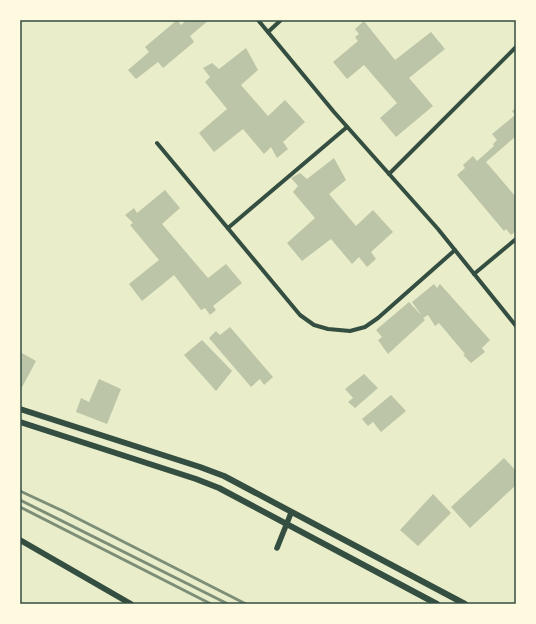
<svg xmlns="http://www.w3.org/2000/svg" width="536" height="624" font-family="'Public Sans',sans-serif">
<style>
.building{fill:#bcc5a7}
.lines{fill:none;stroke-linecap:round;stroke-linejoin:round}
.minor{stroke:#344e41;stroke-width:4}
.tertiary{stroke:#344e41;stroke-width:5.5}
.secondary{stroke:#344e41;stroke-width:6}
.rail{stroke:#7c8e77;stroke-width:3}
.neatline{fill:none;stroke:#344e41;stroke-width:1.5}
</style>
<rect width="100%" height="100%" fill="#e9edc9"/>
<!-- building -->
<g class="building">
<path d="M177,20L181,25L187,20H209L190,36L194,42L163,68L158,62L136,79L128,70L149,52L145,47Z"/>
<path d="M364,21L395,60L431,32L445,49L409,78L433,106L396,137L380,118L397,103L364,65L347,79L333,62L358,41L355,37L359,34L355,29Z"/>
<path d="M246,48L258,70L241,85L268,116L285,100L305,122L283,142L288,149L277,158L271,147L264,154L243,129L214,152L199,133L227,109L205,82L210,77L203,68L212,63L219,69Z"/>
<path d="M516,108V136L486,162L516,197V231L511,235L506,229L504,231L457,175L465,168L463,165L473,156L477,161L494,146L493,144L497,140L492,134L515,115L512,111Z"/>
<path d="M334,158L346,180L329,194L356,226L373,210L393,232L371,252L376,259L367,267L359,257L352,264L331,239L302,261L287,243L315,218L293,192L298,186L291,178L300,173L307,179Z"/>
<path d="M165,190L180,208L162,224L208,278L226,264L242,283L213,306L216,310L210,315L205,308L201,310L174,275L142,301L129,284L159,260L130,225L133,223L125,215L134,208L137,213Z"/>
<path d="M434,284L437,288L440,284L490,340L482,348L485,352L471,363L463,355L465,354L439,323L435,326L428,315L423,318L425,320L388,354L378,340L382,337L376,330L409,302L422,316L412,302Z"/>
<path d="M230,327L273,377L264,385L260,379L251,387L209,338L216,331L220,335Z"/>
<path d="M202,340L232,371L216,391L184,355Z"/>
<path d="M20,352L36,361L20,391Z"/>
<path d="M364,374L378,388L355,408L348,402L353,398L345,389Z"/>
<path d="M99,379L121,389L107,424L76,412L81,398L89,402Z"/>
<path d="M391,395L406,411L381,432L373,422L368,426L362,419Z"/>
<path d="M504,458L516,471V485L470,528L451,507Z"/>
<path d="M433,494L451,513L418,546L400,530Z"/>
</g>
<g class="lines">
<!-- minor -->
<g class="minor">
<path d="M258,20L334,112L438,229L516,326"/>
<path d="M268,32L281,20"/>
<path d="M157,143L300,315L314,325L328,329L350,331L365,327L378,318L455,250"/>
<path d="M389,174L516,47"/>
<path d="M228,228L347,127"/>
<path d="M474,274L516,239"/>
</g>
<!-- tertiary -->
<g class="tertiary">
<path d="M20,540L131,604"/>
<path d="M277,548L291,513"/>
</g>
<!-- secondary -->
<g class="secondary">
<path d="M20,409L200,467L224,476L465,604"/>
<path d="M20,422L196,479L219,488L437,604"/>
</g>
<!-- rail -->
<g class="rail">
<path d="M20,491L63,511L246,604"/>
<path d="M20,500L228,604"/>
<path d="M20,507L211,604"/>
</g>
</g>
<!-- border -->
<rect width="536" height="624" fill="none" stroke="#fefae0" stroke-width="42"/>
<rect x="21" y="21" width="494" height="582" class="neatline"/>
</svg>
